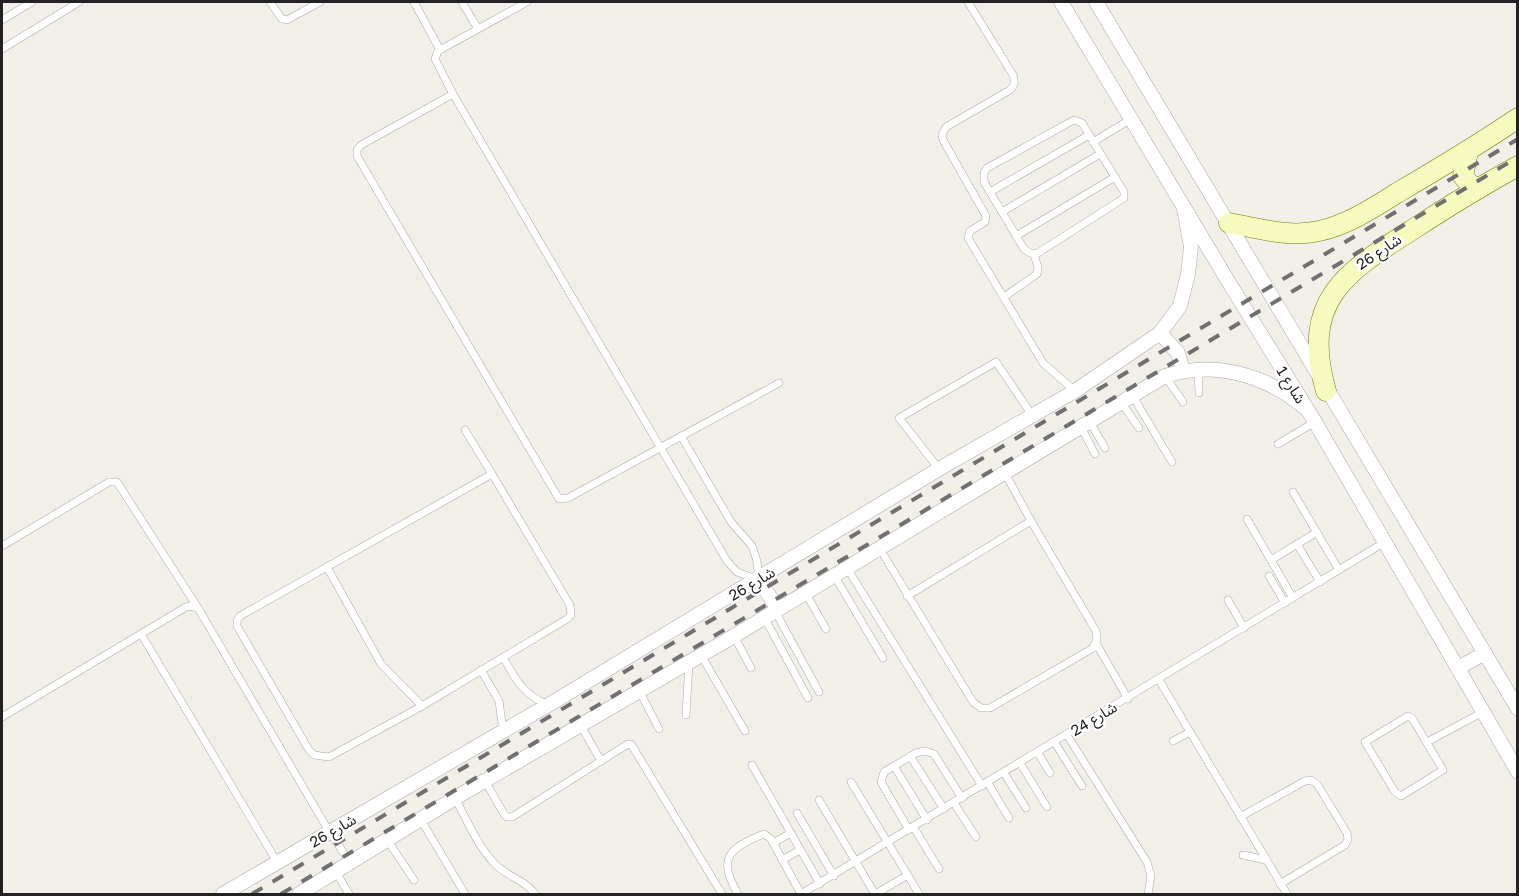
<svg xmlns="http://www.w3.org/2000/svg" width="1519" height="896" font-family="'Golos Text','Noto Sans Arabic',sans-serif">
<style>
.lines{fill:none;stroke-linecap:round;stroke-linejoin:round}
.service-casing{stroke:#a9a9a9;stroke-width:8}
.minor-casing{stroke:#a9a9a9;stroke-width:15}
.secondary-casing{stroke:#707d05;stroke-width:21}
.service{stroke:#fff;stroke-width:7}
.minor{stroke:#fff;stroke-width:14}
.secondary{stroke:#f7fabf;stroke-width:20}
.rail{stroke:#707070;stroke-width:4;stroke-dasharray:12 12;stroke-linecap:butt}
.labels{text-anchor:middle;stroke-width:4.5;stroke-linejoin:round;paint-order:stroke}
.street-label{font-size:15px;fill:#222;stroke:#fff}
</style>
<rect width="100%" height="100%" fill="#f2efe9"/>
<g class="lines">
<!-- service casing -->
<g class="service-casing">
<g id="service">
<path d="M270,2L282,19L287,20L320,2"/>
<path d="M414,2L440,50"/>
<path d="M462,2L478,29"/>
<path d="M527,2L438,51L435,59L453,94L727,561L737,572L759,580L757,561L752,546L731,522L681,436"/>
<path d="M968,2L1013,75C1015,81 1015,85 1010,90L946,127L942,135L943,140L986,216L985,222L970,231L968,238L1043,363L1075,391"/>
<path d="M2,20L32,2"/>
<path d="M2,49L79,2"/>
<path d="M453,94L361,145L357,150V156L559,499L568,498L779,383"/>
<path d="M1074,120L1082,123L1124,192V198L1038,253H1030L1024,249L984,182V173L987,168Z"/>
<path d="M1093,142L1131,119"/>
<path d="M990,192L1089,135"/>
<path d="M1002,212L1100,154"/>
<path d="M1016,236L1115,177"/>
<path d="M1004,297L1037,274L1038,268L1034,254"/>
<path d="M1198,370L1199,393"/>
<path d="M1165,376L1183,402"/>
<path d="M1132,395L1172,462"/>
<path d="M1121,402L1139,428"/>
<path d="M1090,422L1105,448"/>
<path d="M1081,427L1095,454"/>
<path d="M465,430L492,474L240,616L237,621V626L309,750L314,755L329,757L422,706L567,619L571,615L570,605L492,474"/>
<path d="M1278,444L1315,422"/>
<path d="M939,469L899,418L996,362L1032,415"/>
<path d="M1293,492L1339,570"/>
<path d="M1247,519L1293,598"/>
<path d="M1297,544L1320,582"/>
<path d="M2,546L109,482H117L198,608L330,833L350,862"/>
<path d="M880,549L973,702L981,708H990L1093,648L1097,639L1096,631L1031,521L1005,473"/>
<path d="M1271,560L1317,532"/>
<path d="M327,567L381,664L422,706"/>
<path d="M847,568L982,786"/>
<path d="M834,575L883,658"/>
<path d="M1269,576L1285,603"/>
<path d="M805,592L826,629"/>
<path d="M907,596L1031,521"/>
<path d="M1228,600L1244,628"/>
<path d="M775,611L819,692"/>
<path d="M764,617L808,698"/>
<path d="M141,634L277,862"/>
<path d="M734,636L751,668"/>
<path d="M1096,643L1128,699"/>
<path d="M701,655L745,731"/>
<path d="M503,657C515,678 523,695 547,704"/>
<path d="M481,670L499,701L503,731"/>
<path d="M1159,680L1287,894"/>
<path d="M640,692L659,729"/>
<path d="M686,715L689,662"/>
<path d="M1408,716L1412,718L1443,770L1401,796L1395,792L1365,742Z"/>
<path d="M2,717L186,607L190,606L198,608"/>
<path d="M581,726L601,761"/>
<path d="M1067,735L1147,862L1151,876L1148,894"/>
<path d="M1173,741L1190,732"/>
<path d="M1427,742L1483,712"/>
<path d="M1055,743L1082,786"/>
<path d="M1038,753L1050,773"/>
<path d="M910,756L944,809"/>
<path d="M1020,763L1047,807"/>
<path d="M752,765L820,884"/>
<path d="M894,766L927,820"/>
<path d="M1004,773L1026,808"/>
<path d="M485,781L504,814L507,817H512L628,744H631L722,894"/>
<path d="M851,782L919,894"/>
<path d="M988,783L1009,818"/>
<path d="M455,798C467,820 477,845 494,863C507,877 524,879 535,894"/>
<path d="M819,800L875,894"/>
<path d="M954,803L976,837"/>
<path d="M797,813L834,876"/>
<path d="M1240,817L1305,781L1311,780L1317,784L1347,833L1348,839L1345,845L1280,884"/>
<path d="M421,820L465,894"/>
<path d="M914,828L939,869"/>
<path d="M909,830L881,782L884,772L916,753L925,751L934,754L962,798"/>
<path d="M388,841L414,880"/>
<path d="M773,843L791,833"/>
<path d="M1243,855L1266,860"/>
<path d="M782,860L800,850"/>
<path d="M336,872L349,894"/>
<path d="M738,894C717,859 728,848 764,834L771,839L801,894"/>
<path d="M801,894L1385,542"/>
<path d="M875,894L908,875"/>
</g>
</g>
<!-- minor casing -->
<g class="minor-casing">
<g id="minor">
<path d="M1061,2L1228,281L1315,422L1518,772"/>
<path d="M1096,2L1518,709"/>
<path d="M1160,333L1178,353L1183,371"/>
<path d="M759,580L778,609"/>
<path d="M1458,668L1485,653"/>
<path d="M223,894L550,704L939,469L1075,391L1160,333L1180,306L1188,274L1191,247L1184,208"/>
<path d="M299,894L455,798L734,636L1165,376C1215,360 1266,375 1305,408"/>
</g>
</g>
<!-- secondary casing -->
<g class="secondary-casing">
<g id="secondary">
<path d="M1468,151L1463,176L1471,186L1480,187"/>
<path d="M1229,223C1258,228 1289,238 1319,231C1347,225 1373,208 1397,193C1438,169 1478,145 1518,118"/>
<path d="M1326,391C1300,299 1346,272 1415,228C1449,206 1483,185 1518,166"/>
</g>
</g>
<!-- service -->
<use href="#service" class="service"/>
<!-- minor -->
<use href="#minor" class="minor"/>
<!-- secondary -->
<use href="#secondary" class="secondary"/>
<!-- rail -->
<g class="rail">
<path d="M252,894L1518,139"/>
<path d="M281,894L1518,157"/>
</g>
</g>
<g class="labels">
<!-- street labels -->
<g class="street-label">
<text transform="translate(1379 252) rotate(-34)" y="5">شارع 26</text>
<text transform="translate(1291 385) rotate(58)" y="5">شارع 1</text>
<text transform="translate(752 584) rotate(-31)" y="5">شارع 26</text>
<text transform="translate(1094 719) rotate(-31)" y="5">شارع 24</text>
<text transform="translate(333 831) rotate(-30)" y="5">شارع 26</text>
</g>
</g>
<!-- border -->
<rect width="1519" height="896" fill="none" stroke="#222222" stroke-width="6"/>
</svg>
